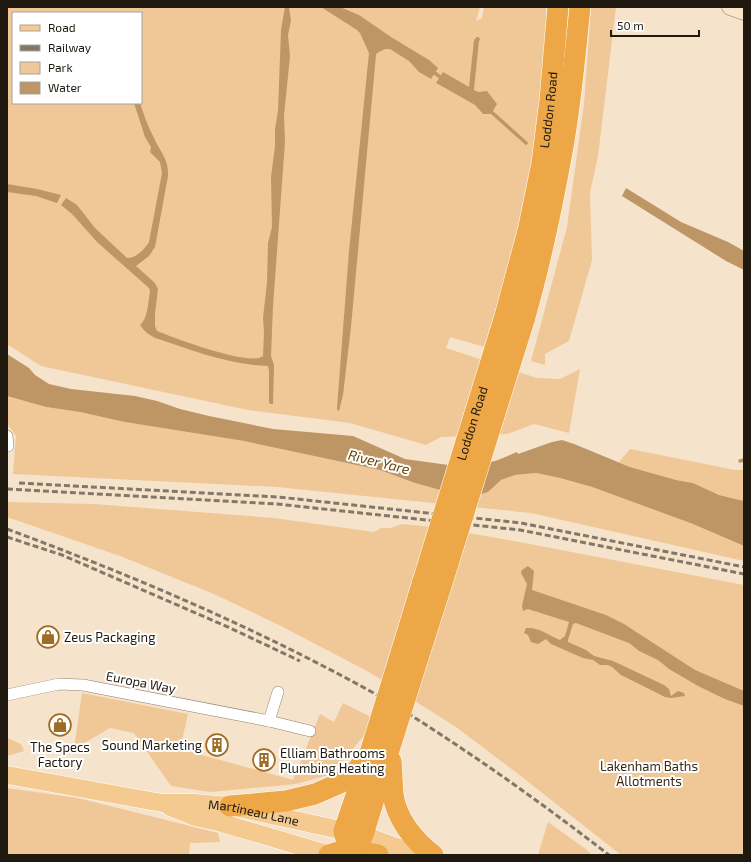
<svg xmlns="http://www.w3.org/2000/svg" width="751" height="862" font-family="'Exo 2',sans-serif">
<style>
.green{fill:#f0c796;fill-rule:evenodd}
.water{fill:#be9665}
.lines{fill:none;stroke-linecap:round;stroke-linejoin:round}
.stream{stroke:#be9665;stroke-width:3.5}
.street-casing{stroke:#917f6a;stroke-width:12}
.secondary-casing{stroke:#917f6a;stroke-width:17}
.primary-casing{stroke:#fff;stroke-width:19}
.highway-casing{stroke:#fff;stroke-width:22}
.street{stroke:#fff;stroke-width:11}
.secondary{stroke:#fae5c8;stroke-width:16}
.primary{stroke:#f4ca90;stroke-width:18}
.highway{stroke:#eda746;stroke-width:21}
.rail{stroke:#837768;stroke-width:3;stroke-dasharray:6 3;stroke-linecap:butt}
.highway-bridge-casing{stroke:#fff;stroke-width:22;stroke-linecap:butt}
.highway-bridge{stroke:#eda746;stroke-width:21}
.labels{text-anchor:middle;stroke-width:4;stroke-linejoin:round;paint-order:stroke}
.street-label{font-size:13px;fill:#1f1910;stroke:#fff}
.poi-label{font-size:13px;fill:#1f1910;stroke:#fff;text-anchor:start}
.park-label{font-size:13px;fill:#3a2811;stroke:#fff}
.water-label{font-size:14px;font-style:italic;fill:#6b4402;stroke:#fff}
</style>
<rect width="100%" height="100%" fill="#f6e3cc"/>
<!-- green -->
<g class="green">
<path d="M7,7H480L476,21L482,18L484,7H546V50L533,166L488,348L450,337L446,348L537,378L560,379L580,369L569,433L534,424L507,434L441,437L426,445L350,423L248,410L41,366L7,344ZM13,13H141V103H13ZM479,37L474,90L479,92L483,114L475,105L436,83L469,88Z"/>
<path d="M591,7H616L598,156L590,193L592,260L569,341L545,354V365L531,361L567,227L584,104Z"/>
<path d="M7,396L46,407L80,412L126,422L244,441L380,470L415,483L469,498L488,492L501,480L515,475L536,473L560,478L592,487L693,524L744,546V561L531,513L277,487L13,474L16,436L7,423Z"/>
<path d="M630,449L735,470H744V501L719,495L693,483L676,480L630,467L619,462Z"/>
<path d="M7,502L94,504L274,518L374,532L381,528H391L402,524L433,527L514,541L744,585V855H621L517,773L456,727L369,672L281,626L214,594L120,556L7,517Z"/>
<path d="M82,693L188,714L180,749L293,780L320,714L334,722L343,703L377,720L332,774L296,784L210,792L171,786L134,733L110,728L74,749Z"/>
<path d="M7,738L21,744L24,751L7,756Z"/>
<path d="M7,788L78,798L218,833L220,842L190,843L189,855H7Z"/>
<path d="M548,822L587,850L592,855H538Z"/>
</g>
<!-- water -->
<g class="water">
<path d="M285,7H289L291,21L288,35L290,56L284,116L285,142L273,306L271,356L274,365L273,404H270L269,402V371L268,366C229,365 192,350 155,338C149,335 144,331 140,325C148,319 148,302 150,292L149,288L97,242L72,214L61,205L66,198L77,205L95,228L127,258C136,258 145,249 149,242L162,173L160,162L150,152L151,147L145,137L134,103H140C144,115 148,127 154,138C160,152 169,159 168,176L155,247L149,256L136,266L155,283L158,289L155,314V326L157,331C174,338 251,367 263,356L264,332L263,318L267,282L268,243L272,227L271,177L275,146V129L278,111L281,30Z"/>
<path d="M321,7H340L359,15L391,37L429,60L438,68L431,79L419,72L409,61L390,49H385L377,53L376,55L351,327L343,395L339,411L337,410V408L349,251L369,53L360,33L357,30Z"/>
<path d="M477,37H479L480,40L479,41L474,90L479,92L487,91L497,104L491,114H483L475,105L436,83L443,72L469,87L474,40Z"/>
<path d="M7,184L37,189L61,195L57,203L36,196L7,192Z"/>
<path d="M626,188L681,222L728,242L744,251V270L726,261L622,196Z"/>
<path d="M7,354L29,368L35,375L49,384L71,389L135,396L157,401L180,409L209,416L273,429L353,436L405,459L470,468L498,460L517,452L518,454L552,442L562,440L574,444L630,467L676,480L693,483L719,495L744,501V546L693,524L592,487L560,478L536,473L515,475L501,480L488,492L469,498L415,483L380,470L244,441L125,422L80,412L46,407L7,396Z"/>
<path d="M528,566L534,571L532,590L606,615L624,624L695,670L744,691V706L725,699L698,686L669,669L658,660L639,651L629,643L576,623L573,624L568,640V642L586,650L594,656L613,661L664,685L669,689L671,696L678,691L684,693L685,696L671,698L665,697L621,675L612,667L608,665H600L593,660L583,658L551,644L546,639L538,644L531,642L528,635L524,633L526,628C539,627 548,635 560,640L565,636L569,622L528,609L523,611L522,606L527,584L521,573L522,570Z"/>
</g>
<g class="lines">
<!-- stream -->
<g class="stream">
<path d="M432,71L443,79"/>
<path d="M488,109L526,143"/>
<path d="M740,461L744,460"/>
</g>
<!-- street casing -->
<g class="street-casing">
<g id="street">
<path d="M7,436L8,446"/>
<path d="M7,695L59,684L83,685L269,721L310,731"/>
<path d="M269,721L278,692"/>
</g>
</g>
<!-- secondary casing -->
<g class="secondary-casing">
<path id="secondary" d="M730,7L744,12"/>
</g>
<!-- primary casing -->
<g class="primary-casing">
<g id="primary">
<path id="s1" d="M7,775L162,803H194L230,806L363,835L418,855"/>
<path d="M170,807L195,817L222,823L330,855"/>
</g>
</g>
<!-- highway casing -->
<g class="highway-casing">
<g id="highway">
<path id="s2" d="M505,316L528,231L542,163L550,100L558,7"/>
<path d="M524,320C540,265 552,208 562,152C571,104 575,55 580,7"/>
<path d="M401,653L423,581"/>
<path d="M417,661L441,586"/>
<path d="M368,760L344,831C347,851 361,851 378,855"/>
<path d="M391,761C392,772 392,783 393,794C396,818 414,841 433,855"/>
<path d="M230,806L286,801L315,794L340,783L357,770L370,753"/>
<path d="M329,855C344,851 353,847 363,835L389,750"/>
</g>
</g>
<!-- street -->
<use href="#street" class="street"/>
<!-- secondary -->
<use href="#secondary" class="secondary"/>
<!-- primary -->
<use href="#primary" class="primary"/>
<!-- highway -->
<use href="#highway" class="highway"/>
<!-- rail -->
<g class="rail">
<path d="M19,483L278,497L521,523L744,567"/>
<path d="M7,489L277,504L520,530L744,574"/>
<path d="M7,529C131,575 254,627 370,691C401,708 431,728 461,748C512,782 561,818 609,855"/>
<path d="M7,537L62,555L228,627L300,661"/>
</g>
<!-- highway-bridge casing -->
<g class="highway-bridge-casing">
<g id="highway-bridge">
<path id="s3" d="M423,581L505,316"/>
<path d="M441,586L524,320"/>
<path d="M389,750L417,661"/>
<path d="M370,753L401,653"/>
</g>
</g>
<!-- highway-bridge -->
<use href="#highway-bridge" class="highway-bridge"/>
</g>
<!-- icons -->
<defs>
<g id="shop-ring" transform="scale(1.15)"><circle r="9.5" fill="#fff" stroke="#9e6c22" stroke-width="1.5"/><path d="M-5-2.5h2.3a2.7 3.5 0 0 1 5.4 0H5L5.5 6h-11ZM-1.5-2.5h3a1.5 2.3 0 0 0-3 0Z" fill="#9e6c22"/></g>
<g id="building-ring" transform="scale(1.15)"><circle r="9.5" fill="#fff" stroke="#9e6c22" stroke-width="1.5"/><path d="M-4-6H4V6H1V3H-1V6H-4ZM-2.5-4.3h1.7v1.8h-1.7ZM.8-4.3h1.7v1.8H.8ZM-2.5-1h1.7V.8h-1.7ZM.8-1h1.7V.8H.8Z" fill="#9e6c22"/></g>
</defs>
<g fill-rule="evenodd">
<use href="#shop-ring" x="48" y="637"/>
<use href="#shop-ring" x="60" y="725"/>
<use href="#building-ring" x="217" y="745"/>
<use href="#building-ring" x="264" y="760"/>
</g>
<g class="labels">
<!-- street labels -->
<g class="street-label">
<text dy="5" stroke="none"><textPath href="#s2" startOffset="211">Loddon Road</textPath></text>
<text dy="5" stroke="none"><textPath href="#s3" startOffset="165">Loddon Road</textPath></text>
<text transform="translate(141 682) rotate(11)" y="5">Europa Way</text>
<text dy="5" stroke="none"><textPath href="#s1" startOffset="250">Martineau Lane</textPath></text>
</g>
<!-- poi labels -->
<g class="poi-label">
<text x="64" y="642">Zeus Packaging</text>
<text x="202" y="750" text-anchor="end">Sound Marketing</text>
<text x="60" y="752" text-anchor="middle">The Specs<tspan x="60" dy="15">Factory</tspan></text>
<text x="280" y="758">Elliam Bathrooms<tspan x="280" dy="15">Plumbing Heating</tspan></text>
</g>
<!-- park labels -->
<g class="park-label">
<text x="649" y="771">Lakenham Baths<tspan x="649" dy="15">Allotments</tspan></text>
</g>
<!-- water labels -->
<g class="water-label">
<text transform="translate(379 462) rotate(14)" y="5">River Yare</text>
</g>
</g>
<!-- border -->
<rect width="751" height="862" fill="none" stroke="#1f1910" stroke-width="16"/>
<!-- legend -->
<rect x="12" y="12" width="130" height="92" fill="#ffffff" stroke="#a5a39f"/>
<rect x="20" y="25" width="20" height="6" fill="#f4ca90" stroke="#a5a39f"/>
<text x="48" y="32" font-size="12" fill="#1f1910">Road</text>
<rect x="20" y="45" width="20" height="6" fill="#837768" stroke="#a5a39f"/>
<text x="48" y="52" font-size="12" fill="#1f1910">Railway</text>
<rect x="20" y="62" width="20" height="12" fill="#f0c796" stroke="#a5a39f"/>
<text x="48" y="72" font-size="12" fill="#1f1910">Park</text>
<rect x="20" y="82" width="20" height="12" fill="#be9665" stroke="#a5a39f"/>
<text x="48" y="92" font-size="12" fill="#1f1910">Water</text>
<!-- scale -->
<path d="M611 30v6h88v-6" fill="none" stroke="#1f1910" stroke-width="2"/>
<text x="617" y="30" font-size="12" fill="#1f1910" stroke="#ffffff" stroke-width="3" paint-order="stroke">50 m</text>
</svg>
